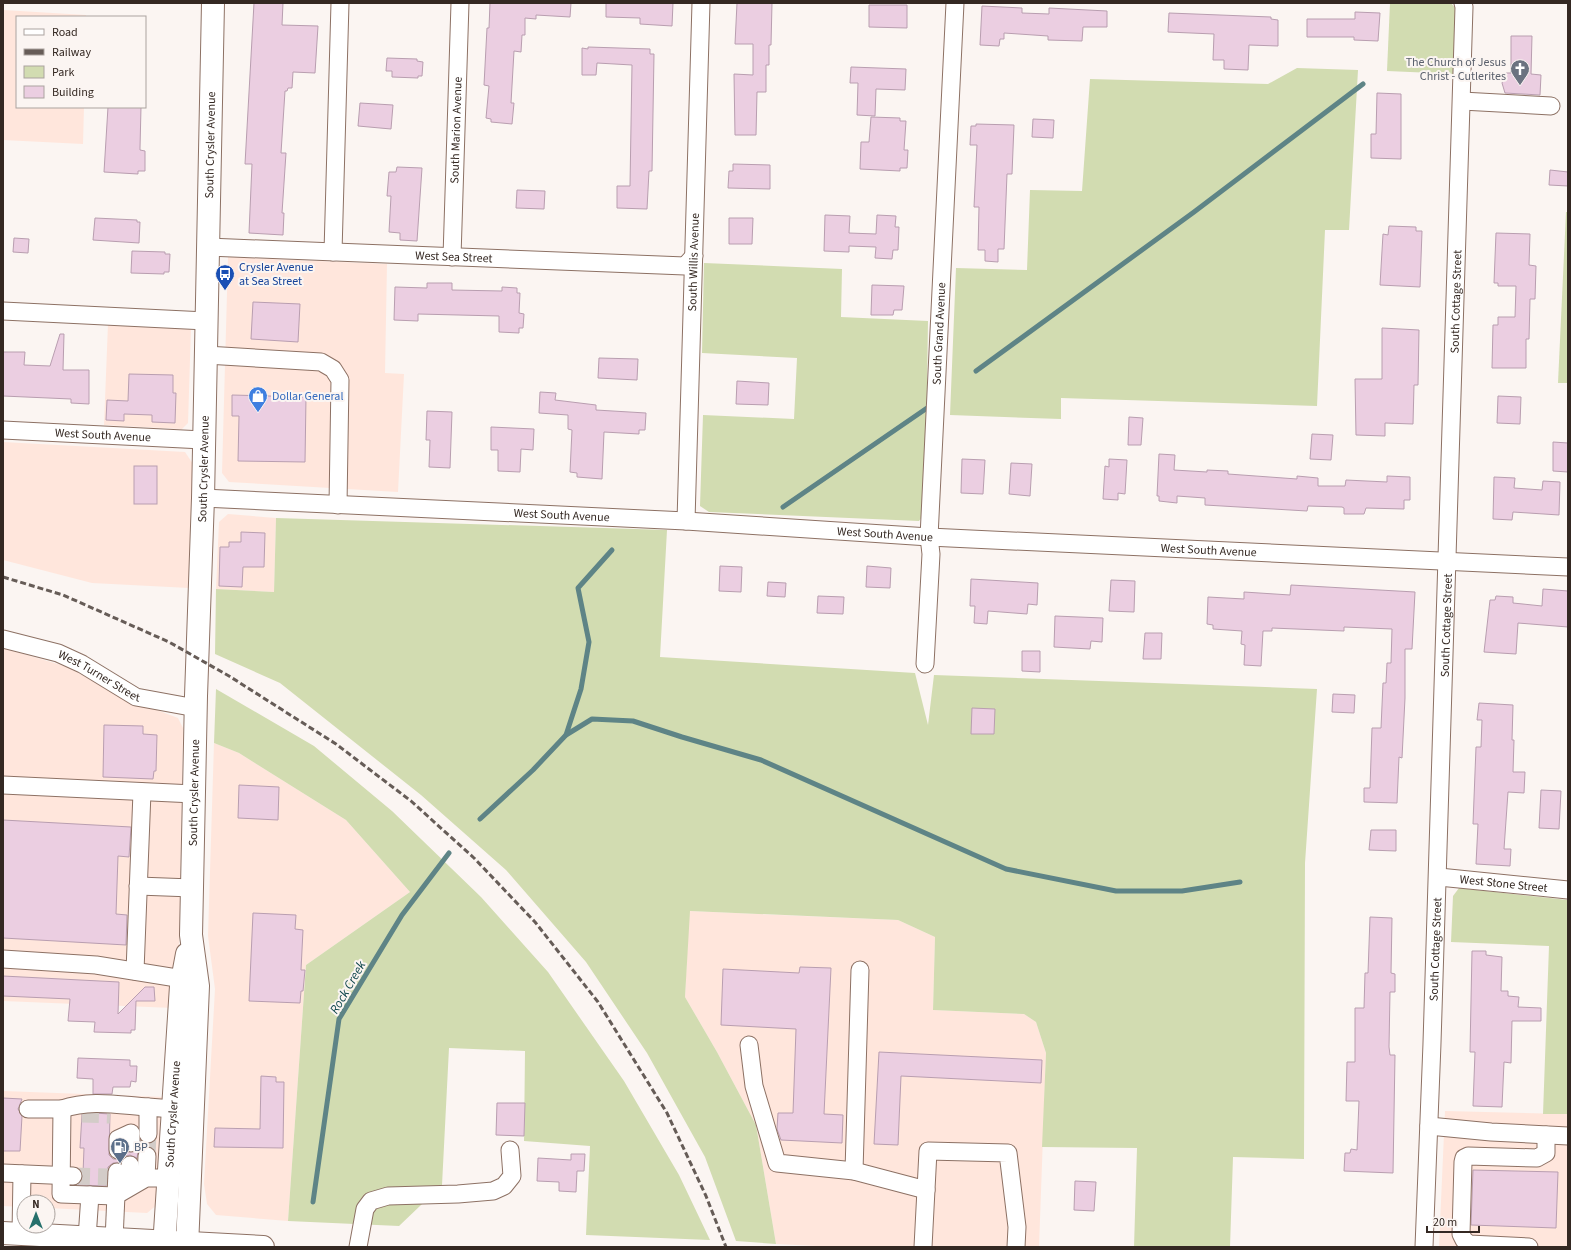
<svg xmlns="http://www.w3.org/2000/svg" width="1571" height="1250" font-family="'Source Sans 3',sans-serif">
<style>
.built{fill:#ffe6dc}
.green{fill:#d2dcb1}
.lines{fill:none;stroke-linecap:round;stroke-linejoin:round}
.stream{stroke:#5e8486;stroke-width:5}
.building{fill:#ebcee1;stroke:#b99eb0}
.minor-tunnel{stroke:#d3ccc8;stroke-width:17;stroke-dasharray:17 8;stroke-linecap:butt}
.minor-casing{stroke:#8d7164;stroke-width:19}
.major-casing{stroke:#8d7164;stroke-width:24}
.minor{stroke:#fff;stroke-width:17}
.major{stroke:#fff;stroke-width:22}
.rail{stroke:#665c57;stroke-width:3;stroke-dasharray:6 3;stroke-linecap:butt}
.labels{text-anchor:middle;stroke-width:4;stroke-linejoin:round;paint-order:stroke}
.worship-label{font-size:12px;fill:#5b616d;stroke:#fbf5f2;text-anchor:end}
.street-label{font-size:12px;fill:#342822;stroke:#fbf5f2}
.transit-label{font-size:12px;fill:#164399;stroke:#fbf5f2;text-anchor:start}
.shop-label{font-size:12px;fill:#366cbe;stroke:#fbf5f2;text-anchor:start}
.service-label{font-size:12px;fill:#4e5e75;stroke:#fbf5f2;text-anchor:start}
.water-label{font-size:13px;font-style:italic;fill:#11484d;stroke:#fbf5f2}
</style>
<rect width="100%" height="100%" fill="#fbf5f2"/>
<!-- built -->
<g class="built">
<path d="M3,10L86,15V17H17V107H84L83,144L3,140Z"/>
<path d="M228,257L387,264L385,373L404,374L398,492L229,482L222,473Z"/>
<path d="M108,324L191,328L188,423L182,429L104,425Z"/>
<path d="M3,442L185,452L193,464L189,588L92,583L3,560Z"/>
<path d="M228,514L276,518L274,592L216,589L219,522Z"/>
<path d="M3,648L68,667L117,695L178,718L183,728L179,958L173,1008L3,1001Z"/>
<path d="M214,743L239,753L346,820L410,892L306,965L288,1221L216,1215L207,1204L204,1184L215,989L208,936Z"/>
<path d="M689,911L898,920L935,937L933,1010L1024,1014L1036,1022L1046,1053L1039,1247H836L776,1244L756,1125L717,1052L685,997Z"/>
<path d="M3,1091L165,1097L158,1204L147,1213L48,1208V1202H24V1207L3,1206Z"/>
<path d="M1445,1111L1568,1114V1247H1439Z"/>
</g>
<!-- green -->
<g class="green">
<path d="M1390,3H1451L1456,9V74L1387,71Z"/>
<path d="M1297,68L1358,70L1349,230H1325L1317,406L1061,398V419L950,415L956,268L1027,270L1030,190L1082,191L1090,79L1268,84Z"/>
<path d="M1566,212H1568V383H1558Z"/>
<path d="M704,263L842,269L841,317L928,321L925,513L919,521L709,512L700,506L703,415L794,419L797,358L702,353Z"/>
<path d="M276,518L667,530L660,657L915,673L928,725L934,675L1317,689L1305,863L1304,1159L1233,1157L1230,1247H1134L1137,1148L1042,1147L1046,1053L1036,1022L1024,1014L933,1010L935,937L898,920L690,911L685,997L717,1052L756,1125L776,1244L736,1241L705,1157L647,1053L586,962L506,870L421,795L280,683L215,654L216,589L274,592Z"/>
<path d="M216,689L314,746L392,811L481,897L548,972L624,1081L679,1175L710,1240L586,1235L590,1146L524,1141L525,1051L449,1048L442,1185L399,1226L288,1221L306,965L410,892L346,820L239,753L214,743Z"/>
<path d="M1459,888L1568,900V1114H1543L1549,946L1451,942L1453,896Z"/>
</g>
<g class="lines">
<!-- stream -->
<g class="stream">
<path d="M976,371L1194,212L1363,84"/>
<path d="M783,507L930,406"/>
<path d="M566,735L581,689L589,642L578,588L612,550"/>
<path d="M480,819L533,770L566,735L592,719L633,721L682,737L761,760L1006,869L1116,891H1182L1240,882"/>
<path d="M313,1202L339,1019L402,915L449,853"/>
</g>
</g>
<!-- building -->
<g class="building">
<path d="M254,3H283L282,25L318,26L315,73L293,72L292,88H288L287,91H285L281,153H286L282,213H284L283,235L249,233L252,164H245Z"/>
<path d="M490,3H571L570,17L536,15V19L525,18V35H522L521,52L514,51L511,103H514L512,124L491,122V119L486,118L489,86L484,85L487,28H489Z"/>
<path d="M606,3H673L672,26L640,24V18L606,17Z"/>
<path d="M737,3H772L771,45H769V65H766V92H757L756,135H735L734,74L753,75V44H735Z"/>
<path d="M869,5H907V28L869,27Z"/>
<path d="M982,6L1022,8V13L1049,14V8L1107,11V27H1083L1082,41L1048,40V36L1004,33V39H1000L999,46L980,45Z"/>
<path d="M1355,12L1380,13L1378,41L1354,40V37H1307V19H1355Z"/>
<path d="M1169,13L1271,17V19L1278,20V46L1249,45L1248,70L1224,69V60H1213L1214,34L1168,32Z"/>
<path d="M1511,36H1532L1531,74L1541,75L1540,95L1505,93L1502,83L1506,73H1511Z"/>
<path d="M588,47L650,49V54H654L652,171H649L647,209L617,208V186H630L632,65L597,63L596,75H582V48L588,49Z"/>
<path d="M387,58L417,59V61L423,62L422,76H418V78L392,77V71H386Z"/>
<path d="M851,67L906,69L905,90L876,89L875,116L857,115L858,83H850Z"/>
<path d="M1377,93L1401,94V159L1371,158V134H1376Z"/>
<path d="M360,103L393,105L391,129L358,126Z"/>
<path d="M108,107H141L140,148V150L145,151V171H138V174L104,172Z"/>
<path d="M871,117L900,118V121H906L904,150H908L907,168H900V171L860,169L861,142H869Z"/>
<path d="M1033,119L1054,120L1053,138L1032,137Z"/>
<path d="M976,124L1014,125L1012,174H1007L1004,249H998V262L985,261V250H978L979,207H974L977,145H970L971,126H976Z"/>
<path d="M733,164L770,165V189L728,188L729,171H733Z"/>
<path d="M397,167L422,168L417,241L400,240V233L389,232L391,196H387L389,172H396Z"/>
<path d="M1550,170L1568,172V186L1549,185Z"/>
<path d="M517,190L545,191L544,209L516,208Z"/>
<path d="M825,215L850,216L849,233L876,234L877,215L896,216L895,227H899L898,250H893L892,259L875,258L876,247L849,246V252L824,251Z"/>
<path d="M95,218L137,220V222H140L139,243L93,240Z"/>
<path d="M729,218H753L752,244H729Z"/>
<path d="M1389,226L1416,227V231H1422L1420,287L1380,285L1383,234L1388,235Z"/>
<path d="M1496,233L1530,234L1529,265L1536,266L1535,299H1530L1529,339H1526V368H1492L1493,325H1498V317H1515L1516,286H1498V283H1494Z"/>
<path d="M14,238L29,239L28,253L13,252Z"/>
<path d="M132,251L165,252V254H170L169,272H164V274L131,273Z"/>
<path d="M427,283H452V290L502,291V287L517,288V293H520L519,313L524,314L523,328H519V333L499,332V316L418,314V321L394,320L395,287L427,288Z"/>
<path d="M872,285L904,286L902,310H894L893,315H871Z"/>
<path d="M253,302L300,304L298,342L251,339Z"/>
<path d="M1382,328L1419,330L1418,385H1414L1413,424L1385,423V436L1356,435L1355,379H1382Z"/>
<path d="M60,334H64L63,370H89V404L71,403V399L3,396V352H25L24,365L50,366Z"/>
<path d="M599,358L638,359L637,380L598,378Z"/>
<path d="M129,374L173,375V393H176L175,423L152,422V415L124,414V421L106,420L107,400L128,401Z"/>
<path d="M737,381L769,383L768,405L736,404Z"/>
<path d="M540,392L556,393L555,400L596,405V410L646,413L645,430H639V434L604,432L602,479L577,477V473L570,472L572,430L568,429V415L539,413Z"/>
<path d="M232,395L306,397L305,462L238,461L239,416H232Z"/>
<path d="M1498,396L1521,397L1520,424L1497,423Z"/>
<path d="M427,411L452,412L450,468L429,467L430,440H426Z"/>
<path d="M1129,417L1143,418L1141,445H1128Z"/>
<path d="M491,427L534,429L533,450L521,449L520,472L498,471V450H491Z"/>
<path d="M1312,434L1333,435L1331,460L1310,459Z"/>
<path d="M1553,442L1568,443V472L1553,471Z"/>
<path d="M1159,454L1175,455L1174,470L1207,472V470L1228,471V474L1297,479V476L1318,478V486H1345L1346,480L1387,482V476L1410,477V500H1404V509L1366,508L1364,514H1344V508L1342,507L1308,506L1307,511L1205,505V498L1177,496V503L1159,501V496H1157Z"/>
<path d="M962,459L985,460L983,494L961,493Z"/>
<path d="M1109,459L1127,460L1125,494L1118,493V500L1103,499L1105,466L1109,467Z"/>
<path d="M1011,463L1032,464L1030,496L1009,494Z"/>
<rect x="134" y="466" width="23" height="38"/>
<path d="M1494,477L1515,478L1514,488L1542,490L1543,481L1560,482L1559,515L1513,512L1512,520L1493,519Z"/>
<path d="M241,532L265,533L264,567H243L242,587L219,586L220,547H229V542H241Z"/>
<path d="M720,566L742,567L741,592L719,591Z"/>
<path d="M867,566L891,568L890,588L866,587Z"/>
<path d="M971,579L1038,583L1037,605L1028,604L1027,614L988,611L987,624L974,623L975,606H970Z"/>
<path d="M1111,580L1135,581L1134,612L1109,611Z"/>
<path d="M768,582L786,583L785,597L767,596Z"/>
<path d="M1291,585L1415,592L1412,649H1405V698L1402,758L1399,757L1397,803L1364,802V788H1370L1372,728H1381L1383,683H1386L1387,663H1391L1392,629L1344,627V631L1272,628V631H1263L1261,666L1244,665L1245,645L1241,644L1242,631L1213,629V625L1207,624L1208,597L1244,599V592L1290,595Z"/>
<path d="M1543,589L1568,591V627L1518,623L1516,654L1484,652L1490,600H1495L1496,596L1513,597V603L1542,606Z"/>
<path d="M818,596L844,597L843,614L817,613Z"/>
<path d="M1055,616L1103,618L1102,642L1091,641L1090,649L1054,647Z"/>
<path d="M1145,633H1162L1161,659H1143Z"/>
<path d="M1022,651H1040V672L1022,671Z"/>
<path d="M1333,694L1355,695L1354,713L1332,712Z"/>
<path d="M1479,703L1513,705L1512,740H1514L1513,772H1525L1524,793L1508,792L1504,849H1511L1510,866L1476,864L1478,824H1473L1476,747H1481L1482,720H1477Z"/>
<path d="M972,708L995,709L994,734H971Z"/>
<path d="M104,725L143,726V734L157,735L156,771H154L153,779L103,777Z"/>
<path d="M239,785L279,787L278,820L238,818Z"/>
<path d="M1541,790L1561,791L1559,829L1539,828Z"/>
<path d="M3,820L131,827L129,857L118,856L116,914L127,915L126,945L3,938Z"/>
<path d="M1371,830H1396V851L1369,850Z"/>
<path d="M253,913L296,915L295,929L303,930L301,970H305L303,991H301L300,1003L249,1001Z"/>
<path d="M1370,917L1392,918L1391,973L1395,974V992H1390L1389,1047L1390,1055H1395L1393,1173L1344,1171L1345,1153H1350L1351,1149L1357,1150L1359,1101H1346L1347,1062H1355V1008H1364L1365,973H1368Z"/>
<path d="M1472,951H1486V955L1502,957L1501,991H1508V996L1519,997L1518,1007L1541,1008V1021H1512L1511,1063L1504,1062L1502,1107L1473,1106L1475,1052H1470Z"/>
<path d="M800,967L831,968L824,1114L843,1115L842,1143L781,1140L777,1129L778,1113H793L796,1029L721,1025L723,969L799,973Z"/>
<path d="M3,976L119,982L118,1014L145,987H154L155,1001H136L135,1030H131V1033L94,1032L95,1022L68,1021L70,999L3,996Z"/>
<path d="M879,1052L1042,1060L1041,1083L901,1076L898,1145L874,1144Z"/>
<path d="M78,1058L130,1060V1066H137L136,1082L131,1081L130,1087H113L112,1094H93V1079L77,1078Z"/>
<path d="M261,1076L276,1077V1082H284L283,1148L214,1147L215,1128L260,1129Z"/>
<path d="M3,1098L22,1099L18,1109L22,1116L20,1151H3Z"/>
<path d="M497,1103H525L524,1136L496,1135Z"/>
<path d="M94,1113L110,1114L109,1155L113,1159H122L120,1163H113L108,1167L106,1186L78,1185L82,1181L83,1174L84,1148H80L82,1114Z"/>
<path d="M141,1141L150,1144V1147H142L138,1151L137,1158L130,1155L126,1156L127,1152L136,1151L140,1148Z"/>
<path d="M571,1154H585L584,1171H577L576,1192L559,1191V1182L537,1181L538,1158L571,1160Z"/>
<path d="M1473,1170L1558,1172L1556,1228L1471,1225Z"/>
<path d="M1075,1181L1096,1182L1094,1211L1074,1210Z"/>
</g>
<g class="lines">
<!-- minor-tunnel -->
<g class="minor-tunnel">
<path d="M82,1114L110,1115"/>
<path d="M147,1156L148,1134"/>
<path d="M73,1176L108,1177"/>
</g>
<!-- minor casing -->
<g class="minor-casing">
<g id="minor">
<path d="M1462,101L1551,106"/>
<path id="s1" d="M208,247L685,266L694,256"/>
<path d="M333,252L340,3"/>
<path id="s2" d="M452,257L460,3"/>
<path d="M3,311L206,321"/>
<path d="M206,355L321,362L333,369L340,380L338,505"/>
<path id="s3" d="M3,430L203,440"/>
<path id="s4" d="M203,498L686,521L929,537L1568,567"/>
<path id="s5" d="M686,521L701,3"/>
<path id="s6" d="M3,639L58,653L82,664L136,697L196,708"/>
<path id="s7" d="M925,664L931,554L929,537L955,3"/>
<path d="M3,785L194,794"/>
<path id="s8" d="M1439,877L1568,890"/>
<path d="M138,886L192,888"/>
<path d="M3,959L96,965L183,979"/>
<path d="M135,971L142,792"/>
<path d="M749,1045L754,1086L777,1163L854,1171L926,1190"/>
<path d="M28,1109H62L61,1194L115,1196L146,1178H168"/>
<path d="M62,1109C90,1099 119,1105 148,1107"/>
<path d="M1429,1126L1491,1132L1568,1136"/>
<path d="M148,1134V1107L173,1109"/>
<path d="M118,1150V1139L131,1133V1143"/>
<path d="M130,1165V1186"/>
<path d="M854,1171L860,970"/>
<path d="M3,1173L73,1176"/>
<path d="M146,1178L147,1156"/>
<path d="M21,1234L22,1174"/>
<path d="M87,1238L90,1195"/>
<path d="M114,1240L117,1172"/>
<path d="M358,1247L365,1209L371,1201L388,1196L458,1194L493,1191L504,1186L512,1176L510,1150"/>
<path d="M923,1247L928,1151L1008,1153L1017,1227L1016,1247"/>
<path id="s9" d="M1424,1247C1441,834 1453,421 1464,7L1463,3"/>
<path d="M1529,1247L1469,1244L1464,1240L1461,1234L1463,1162L1464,1158L1468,1156L1537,1158L1546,1153V1135"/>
</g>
</g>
<!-- major casing -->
<g class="major-casing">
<g id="major">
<path d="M3,1233L263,1247"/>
<path id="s10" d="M164,1247L181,986L187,954"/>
<path id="s11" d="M187,1247L198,986L191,935L196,696L203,498L213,3"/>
</g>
</g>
<!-- minor -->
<use href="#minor" class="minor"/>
<!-- major -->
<use href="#major" class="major"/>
<!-- rail -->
<path class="rail" d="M3,577L63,595L169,642L229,676L336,744L411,801L474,858L535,922L598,1002L667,1113L706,1196L726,1247"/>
</g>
<!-- icons -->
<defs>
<g id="church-pin" transform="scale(1)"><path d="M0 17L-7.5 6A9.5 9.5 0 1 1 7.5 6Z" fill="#6b7280" stroke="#fbf5f2"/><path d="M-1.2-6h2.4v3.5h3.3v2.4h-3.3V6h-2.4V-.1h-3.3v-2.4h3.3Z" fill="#fff"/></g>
<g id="bus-pin" transform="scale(1)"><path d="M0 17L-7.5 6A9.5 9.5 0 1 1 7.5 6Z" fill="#1a4fb4" stroke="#fbf5f2"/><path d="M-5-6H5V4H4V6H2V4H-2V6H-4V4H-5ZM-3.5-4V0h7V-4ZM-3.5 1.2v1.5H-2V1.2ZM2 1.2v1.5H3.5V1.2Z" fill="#fff"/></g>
<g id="shop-pin" transform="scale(1)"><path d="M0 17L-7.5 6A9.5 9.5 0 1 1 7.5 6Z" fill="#3f7fe0" stroke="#fbf5f2"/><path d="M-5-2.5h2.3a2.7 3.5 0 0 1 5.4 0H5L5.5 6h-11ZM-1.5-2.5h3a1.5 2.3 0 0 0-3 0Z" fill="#fff"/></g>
<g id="fuel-pin" transform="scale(1)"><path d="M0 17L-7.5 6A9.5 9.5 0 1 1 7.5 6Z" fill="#5c6f8a" stroke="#fbf5f2"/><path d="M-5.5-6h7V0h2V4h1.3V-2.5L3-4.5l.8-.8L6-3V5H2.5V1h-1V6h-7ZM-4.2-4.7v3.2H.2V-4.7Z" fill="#fff"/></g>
</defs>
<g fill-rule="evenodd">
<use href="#church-pin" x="1520" y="69"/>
<use href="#bus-pin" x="225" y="274"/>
<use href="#shop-pin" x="258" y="396"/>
<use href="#fuel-pin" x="120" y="1147"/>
</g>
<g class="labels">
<!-- worship labels -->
<g class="worship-label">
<text x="1506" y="66">The Church of Jesus<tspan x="1506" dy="14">Christ - Cutlerites</tspan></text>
</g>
<!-- street labels -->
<g class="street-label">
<text dy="4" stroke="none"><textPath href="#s2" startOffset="127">South Marion Avenue</textPath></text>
<text dy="4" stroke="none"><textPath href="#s11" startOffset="1103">South Crysler Avenue</textPath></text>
<text dy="4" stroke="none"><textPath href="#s1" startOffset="246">West Sea Street</textPath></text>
<text dy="4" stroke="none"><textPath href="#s5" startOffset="259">South Willis Avenue</textPath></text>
<text dy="4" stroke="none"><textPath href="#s9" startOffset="946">South Cottage Street</textPath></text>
<text dy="4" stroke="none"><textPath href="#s7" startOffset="331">South Grand Avenue</textPath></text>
<text dy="4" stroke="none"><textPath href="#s3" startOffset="100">West South Avenue</textPath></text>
<text dy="4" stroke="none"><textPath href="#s11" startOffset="779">South Crysler Avenue</textPath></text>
<text dy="4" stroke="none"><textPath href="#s4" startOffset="359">West South Avenue</textPath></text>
<text dy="4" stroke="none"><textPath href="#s4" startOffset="683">West South Avenue</textPath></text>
<text dy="4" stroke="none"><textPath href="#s4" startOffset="1007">West South Avenue</textPath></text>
<text dy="4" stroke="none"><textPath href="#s9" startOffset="622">South Cottage Street</textPath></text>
<text dy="4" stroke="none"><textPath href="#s6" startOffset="104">West Turner Street</textPath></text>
<text dy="4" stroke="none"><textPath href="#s11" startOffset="455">South Crysler Avenue</textPath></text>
<text dy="4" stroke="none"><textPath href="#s8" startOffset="65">West Stone Street</textPath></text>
<text dy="4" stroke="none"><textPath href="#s9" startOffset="298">South Cottage Street</textPath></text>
<text dy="4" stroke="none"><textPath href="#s10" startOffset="133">South Crysler Avenue</textPath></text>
</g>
<!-- transit labels -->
<g class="transit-label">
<text x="239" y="271">Crysler Avenue<tspan x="239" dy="14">at Sea Street</tspan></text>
</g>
<!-- shop labels -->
<g class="shop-label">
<text x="272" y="400">Dollar General</text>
</g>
<!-- service labels -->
<g class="service-label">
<text x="134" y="1151">BP</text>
</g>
<!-- water labels -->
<g class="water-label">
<text transform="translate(347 987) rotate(-60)" y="5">Rock Creek</text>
</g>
</g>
<!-- border -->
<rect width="1571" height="1250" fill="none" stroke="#342822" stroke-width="8"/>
<!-- legend -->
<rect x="16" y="16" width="130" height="92" fill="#fbf5f2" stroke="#aba39f"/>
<rect x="24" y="29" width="20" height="6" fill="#ffffff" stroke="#aba39f"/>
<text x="52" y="36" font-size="12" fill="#342822">Road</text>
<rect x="24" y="49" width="20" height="6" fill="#665c57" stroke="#aba39f"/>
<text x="52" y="56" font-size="12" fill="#342822">Railway</text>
<rect x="24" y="66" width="20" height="12" fill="#d2dcb1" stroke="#aba39f"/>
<text x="52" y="76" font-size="12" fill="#342822">Park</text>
<rect x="24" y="86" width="20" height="12" fill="#ebcee1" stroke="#aba39f"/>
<text x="52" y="96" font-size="12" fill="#342822">Building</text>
<!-- north arrow -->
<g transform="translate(36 1214)"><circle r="19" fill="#fbf5f2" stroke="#aba39f"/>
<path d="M0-3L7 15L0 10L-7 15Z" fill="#26706c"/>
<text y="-6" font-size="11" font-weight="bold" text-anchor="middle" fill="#342822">N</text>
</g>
<!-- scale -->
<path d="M1427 1226v6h52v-6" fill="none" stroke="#342822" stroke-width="2"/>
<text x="1433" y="1226" font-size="12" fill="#342822" stroke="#fbf5f2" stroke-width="3" paint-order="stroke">20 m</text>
</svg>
